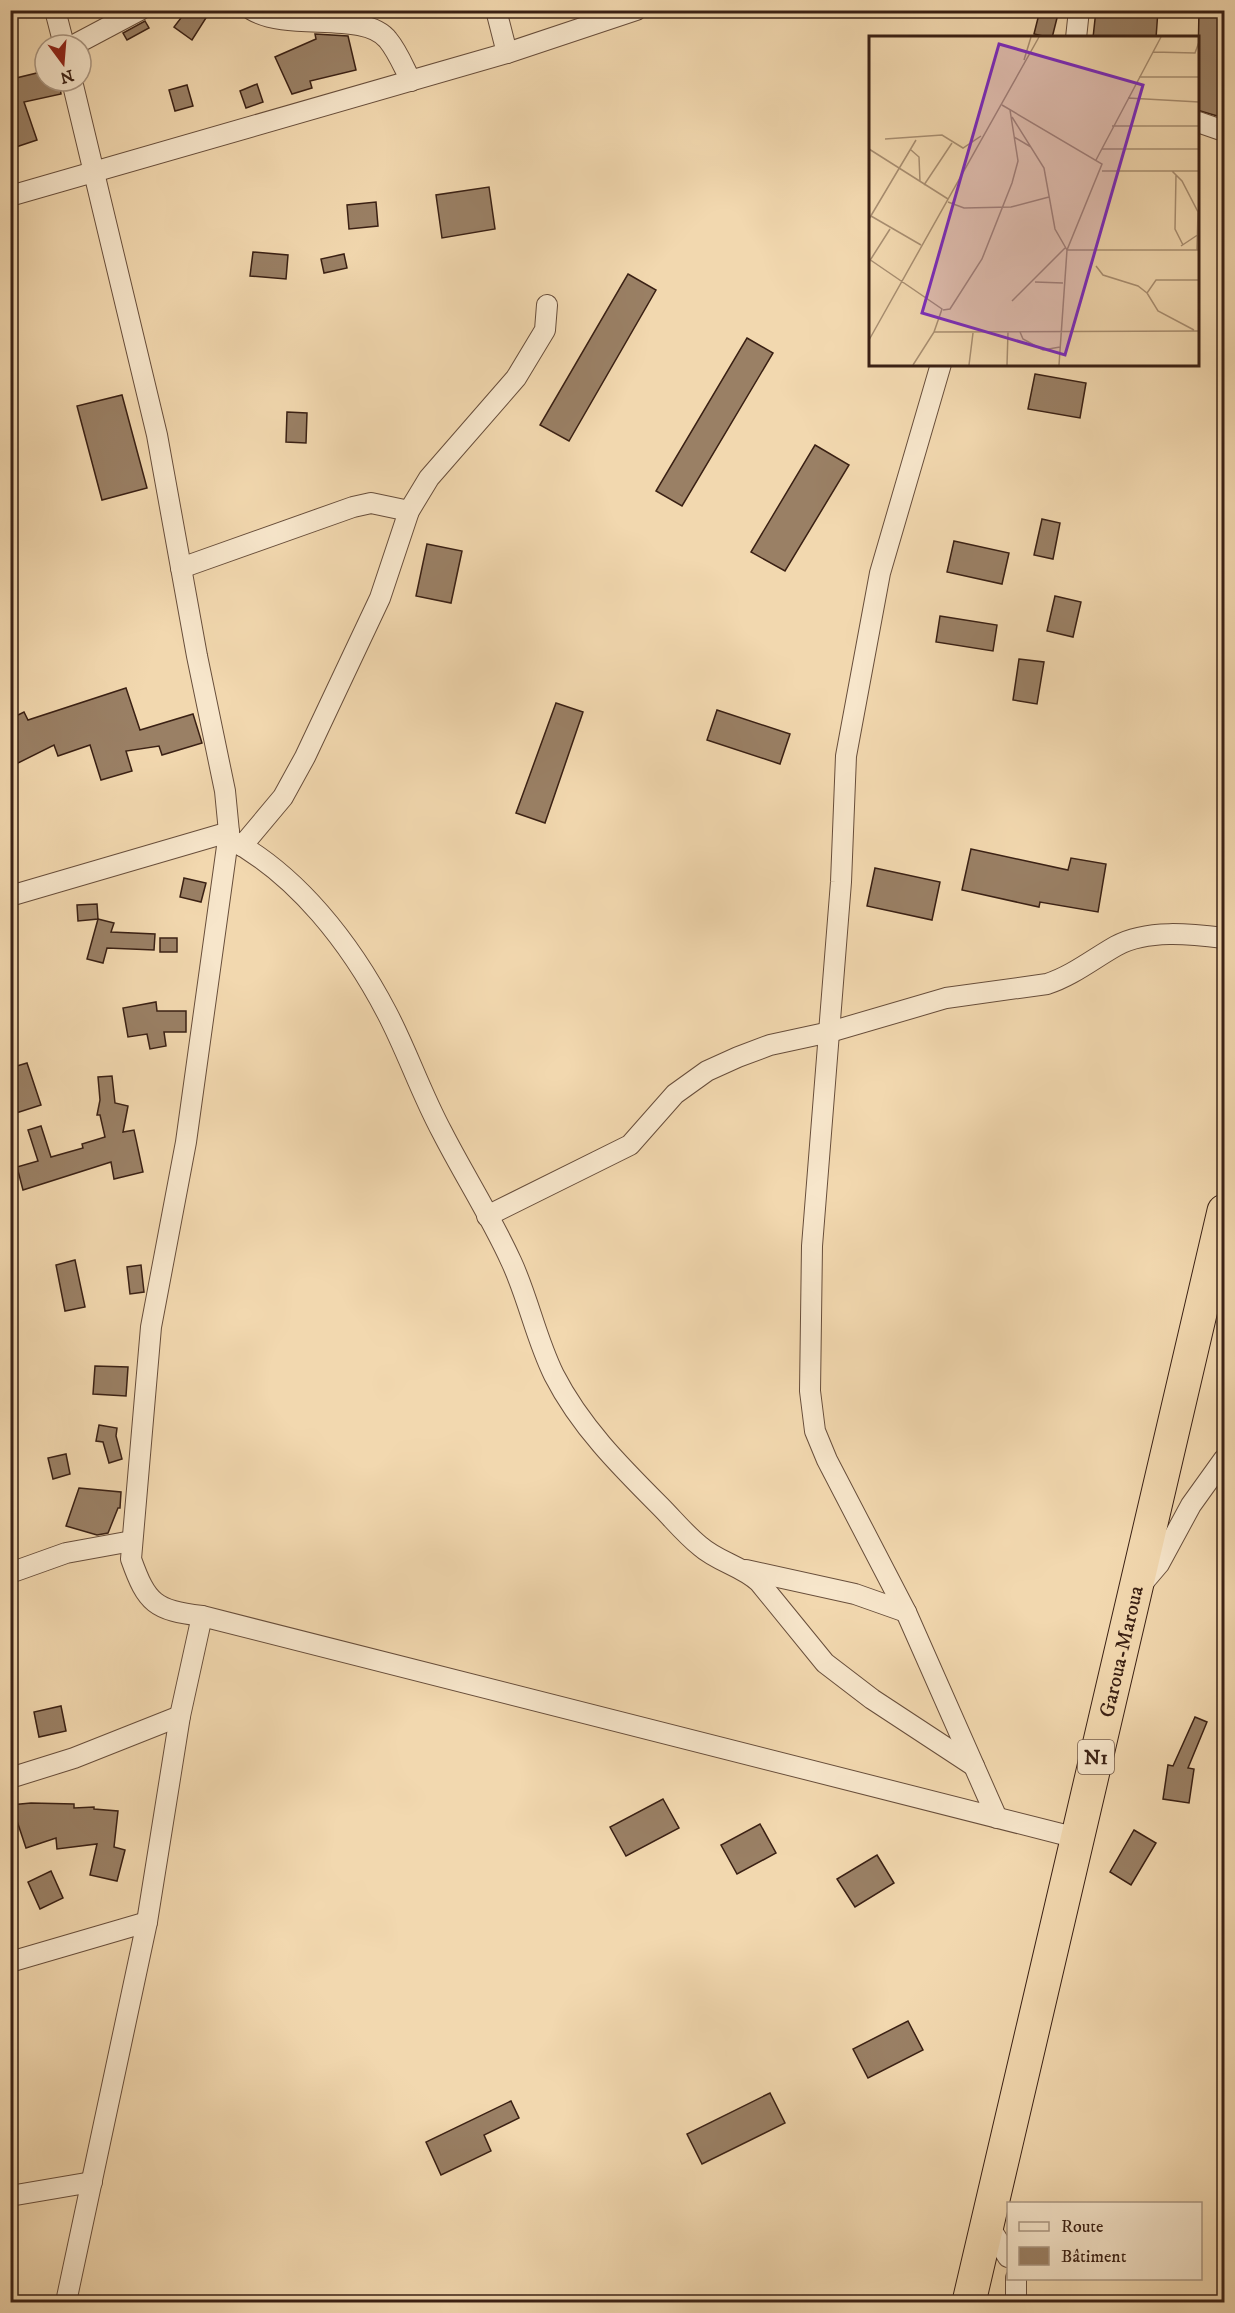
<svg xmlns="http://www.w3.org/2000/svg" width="1235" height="2313" font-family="'IM FELL DW Pica',serif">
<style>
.building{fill:#9a8065;stroke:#3a2014;stroke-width:1.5}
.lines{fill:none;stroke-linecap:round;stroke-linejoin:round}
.street-casing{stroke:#684e3b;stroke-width:22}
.highway-casing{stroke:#3a2014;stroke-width:35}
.street{stroke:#f7e6cb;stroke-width:20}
.highway{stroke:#f2d8af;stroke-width:33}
.labels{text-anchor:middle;stroke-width:5;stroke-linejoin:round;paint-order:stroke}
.shield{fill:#f7e6cb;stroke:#735b4b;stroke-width:1.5}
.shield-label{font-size:20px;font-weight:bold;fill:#3a2014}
.street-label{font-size:21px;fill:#3a2014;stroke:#f7e6cb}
.inset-road{fill:none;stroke:#a88e71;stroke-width:1.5}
.view{fill:#7b2cbf;fill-opacity:0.15;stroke:#7b2cbf;stroke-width:3}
.inset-edge{fill:none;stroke:#3a2014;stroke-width:3}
</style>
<rect width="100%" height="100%" fill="#f2d8af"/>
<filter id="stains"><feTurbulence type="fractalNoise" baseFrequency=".00333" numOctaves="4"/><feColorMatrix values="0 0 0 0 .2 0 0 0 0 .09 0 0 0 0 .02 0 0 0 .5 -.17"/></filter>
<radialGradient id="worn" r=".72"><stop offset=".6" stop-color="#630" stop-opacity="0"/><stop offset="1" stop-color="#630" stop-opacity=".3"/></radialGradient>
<!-- building -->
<g class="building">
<path d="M187,10H211L192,40L174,27Z"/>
<path d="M1040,10H1059L1052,38L1034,34Z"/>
<path d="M1096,10H1158L1156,38H1093Z"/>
<path d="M1199,10H1224L1221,99L1224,101V118L1197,110Z"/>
<path d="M145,21L149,28L127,40L123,33Z"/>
<path d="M315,34L348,36L356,70L310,81L312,88L292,94L275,57L316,39Z"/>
<path d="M10,69H13L16,78L45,71V81H59L61,94L24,102L37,140L13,148L10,139Z"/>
<path d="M257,84L263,102L246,108L240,91Z"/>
<path d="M187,85L193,106L175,111L169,90Z"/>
<path d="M489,187L495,229L442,238L436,195Z"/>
<path d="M376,202L378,226L349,229L347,205Z"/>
<path d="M253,252L288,255L286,279L250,276Z"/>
<path d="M344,254L347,268L324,273L321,259Z"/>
<path d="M628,274L656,290L569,441L540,425Z"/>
<path d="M747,338L773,353L682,506L656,491Z"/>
<path d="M1035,374L1086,383L1080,418L1028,409Z"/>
<path d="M122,395L147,488L102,500L77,406Z"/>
<path d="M287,412L307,413L306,443L286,442Z"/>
<path d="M815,445L849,465L785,571L751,552Z"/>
<path d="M1042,519L1060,523L1053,559L1034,555Z"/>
<path d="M954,541L1009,553L1002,584L947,572Z"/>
<path d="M427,544L462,551L451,603L416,596Z"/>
<path d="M1055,596L1081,602L1073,637L1047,631Z"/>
<path d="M940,616L997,625L993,651L936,642Z"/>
<path d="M1019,659L1044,662L1037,704L1013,700Z"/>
<path d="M126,688L140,730L193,714L202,743L162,755L159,746L126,751L132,771L101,780L90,745L58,756L54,745L10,767V719L24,712L28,720Z"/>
<path d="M556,703L583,712L545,823L516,813Z"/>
<path d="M717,710L790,734L780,764L707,740Z"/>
<path d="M971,849L1068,870L1071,858L1106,864L1098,912L1040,902L1039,907L962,890Z"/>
<path d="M875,868L940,882L932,920L867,906Z"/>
<path d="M184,878L206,883L201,902L180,897Z"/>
<path d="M97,904L98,919L78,921L77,905Z"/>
<path d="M98,919L114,923L111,932L155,934L154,950L107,948L103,963L87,959Z"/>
<rect x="160" y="938" width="17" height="14"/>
<path d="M156,1002L157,1011H186V1032H164L166,1046L150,1049L147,1034L128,1037L123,1008Z"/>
<path d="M27,1063L41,1105L10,1115V1068Z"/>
<path d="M112,1076L115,1103L128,1106L123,1132L134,1130L143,1172L114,1179L111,1162L23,1190L17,1167L38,1161L28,1130L41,1126L51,1157L83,1148L82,1144L105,1137L100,1115H97L100,1100L98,1077Z"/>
<path d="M75,1260L85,1307L65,1311L56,1265Z"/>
<path d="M141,1265L144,1292L130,1294L127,1267Z"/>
<path d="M95,1366L128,1367L126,1396L93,1394Z"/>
<path d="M99,1425L117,1428L116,1436L122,1459L109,1463L103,1442L96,1441Z"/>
<path d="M66,1454L70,1474L53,1479L48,1458Z"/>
<path d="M79,1488L121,1492L120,1508H118L108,1533L97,1535L66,1526Z"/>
<path d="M61,1706L66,1731L39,1737L34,1712Z"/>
<path d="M1195,1717L1207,1722L1188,1768L1194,1769L1189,1803L1163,1799L1168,1765L1173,1766Z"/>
<path d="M663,1799L679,1828L626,1856L610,1827Z"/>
<path d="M31,1803L74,1804V1808L94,1807V1809L118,1811L114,1847L125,1850L117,1881L90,1875L97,1844L57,1849L56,1838L26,1848L17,1821L10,1823V1805Z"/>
<path d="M760,1824L776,1853L737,1874L721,1845Z"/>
<path d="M1134,1830L1156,1843L1131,1885L1110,1872Z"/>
<path d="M877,1855L894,1883L855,1907L837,1879Z"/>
<path d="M51,1871L63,1898L40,1909L28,1882Z"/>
<path d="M908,2021L923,2050L868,2078L853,2049Z"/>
<path d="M770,2093L785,2123L702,2164L687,2134Z"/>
<path d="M511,2101L519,2118L484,2135L491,2151L441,2175L426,2142Z"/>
</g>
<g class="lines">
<!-- street casing -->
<g class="street-casing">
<g id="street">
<path d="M55,10L64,45"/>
<path d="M252,10C289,32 365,10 388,40C398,52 404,68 411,81"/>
<path d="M496,10L507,53"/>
<path d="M1076,38L1079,10"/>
<path d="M74,45L140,10"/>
<path d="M72,81L157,435L197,656L225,791L229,832L186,1142L151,1327L131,1559C147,1604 155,1610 202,1616L1077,1838"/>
<path d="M1198,122L1224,131"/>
<path d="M10,196L507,53L636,10"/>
<path d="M941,364L880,573L846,756L841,882L812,1246L810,1391L815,1431L827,1460L906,1612L997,1818"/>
<path d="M181,568L353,507L371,503L409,511"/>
<path d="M228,838C297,874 351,944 387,1013C407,1051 421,1093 442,1132C464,1175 491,1217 511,1261C528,1297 536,1339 554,1375C580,1426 620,1466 660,1506C673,1519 685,1534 700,1546C718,1562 742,1566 759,1582L825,1663L872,1699L974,1766"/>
<path d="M242,846L283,797L305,757L380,598L409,511L429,478L516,378L545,330L547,305"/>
<path d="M10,896L229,832"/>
<path d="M487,1216L630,1145L675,1094L707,1071L738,1057L770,1045L830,1032L946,998L1047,984C1072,976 1093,959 1116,946C1147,929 1191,934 1224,938"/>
<path d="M746,1570L855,1594L906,1612"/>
<path d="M10,1573L66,1553L132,1541"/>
<path d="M1142,1584L1159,1564L1191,1505L1224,1459"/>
<path d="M10,1778L74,1758L180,1716"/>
<path d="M10,1962L147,1922"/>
<path d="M10,2196L92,2182"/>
<path d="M986,2221L1008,2257"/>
<path d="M1016,2278V2302"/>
<path d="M66,2302L147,1922L180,1716L202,1616"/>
</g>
</g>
<!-- highway casing -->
<g class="highway-casing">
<g id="highway">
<path id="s1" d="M969,2302L1224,1211"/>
</g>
</g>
<!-- street -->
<use href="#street" class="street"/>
<!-- highway -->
<use href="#highway" class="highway"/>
</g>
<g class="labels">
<!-- shield labels -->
<rect class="shield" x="1078" y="1740" width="36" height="34" rx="4.5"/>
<g class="shield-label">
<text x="1096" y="1764">N1</text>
</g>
<!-- street labels -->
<g class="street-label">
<text dy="7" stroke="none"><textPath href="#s1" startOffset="668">Garoua-Maroua</textPath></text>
</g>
</g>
<!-- overview -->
<g transform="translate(869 36)">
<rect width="330" height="330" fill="#f2d8af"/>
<path class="inset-road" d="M284,16L326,17L330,6M155,24L162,1M270,41H330M259,62L330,66M133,69L233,128L198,214L190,329M143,81L175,132L186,193L198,214M243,90H330M145,101L162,111M16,103L73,99L94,112L112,100M0,113L79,163M233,113H330M42,114L50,121L51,146M227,124L292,1M233,135H330M303,135L313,145L329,176L328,214M307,139L306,193L314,209M55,149L83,107M79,166L95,172L142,171L180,161M2,180L52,209M0,183L47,104M312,210L330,198M198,214H330M0,223L73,273L65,296M0,226L21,193M227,230L234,239L269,250L278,257M166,246L194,247M143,265L196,212M74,274L81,273L113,223L143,147L149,125L141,74M325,294L289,275L278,257L287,244H330M151,296L154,303L174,314L191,311M0,304L170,1M44,329L65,296L330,295M100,329L104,297M138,329L139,296"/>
<path class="view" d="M130,8L274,49L196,319L53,277Z"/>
<rect width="330" height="330" class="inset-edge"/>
</g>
<!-- margin -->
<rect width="1235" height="2313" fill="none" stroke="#f2d8af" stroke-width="36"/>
<rect x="12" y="12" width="1211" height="2289" fill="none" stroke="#3a2014" stroke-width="3"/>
<rect x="18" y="18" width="1199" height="2277" fill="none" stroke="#3a2014" stroke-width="1.5"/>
<!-- legend -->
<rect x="1007" y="2202" width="195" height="78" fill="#f7e6cb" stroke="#ab9782" stroke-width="1.5"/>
<rect x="1019" y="2222" width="30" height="9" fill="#f7e6cb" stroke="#ab9782" stroke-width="1.5"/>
<text x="1061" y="2232" font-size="18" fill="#3a2014">Route</text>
<rect x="1019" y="2247" width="30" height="18" fill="#9a8065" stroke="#ab9782" stroke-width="1.5"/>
<text x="1061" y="2262" font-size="18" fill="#3a2014">Bâtiment</text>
<!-- north arrow -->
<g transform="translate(63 63) rotate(164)"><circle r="28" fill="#f7e6cb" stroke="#ab9782" stroke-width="1.5"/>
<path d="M0-4.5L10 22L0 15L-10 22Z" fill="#8f2418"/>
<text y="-9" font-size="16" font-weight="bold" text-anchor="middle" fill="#3a2014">N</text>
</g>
<rect width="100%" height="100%" filter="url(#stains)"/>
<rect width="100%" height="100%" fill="url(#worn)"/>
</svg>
